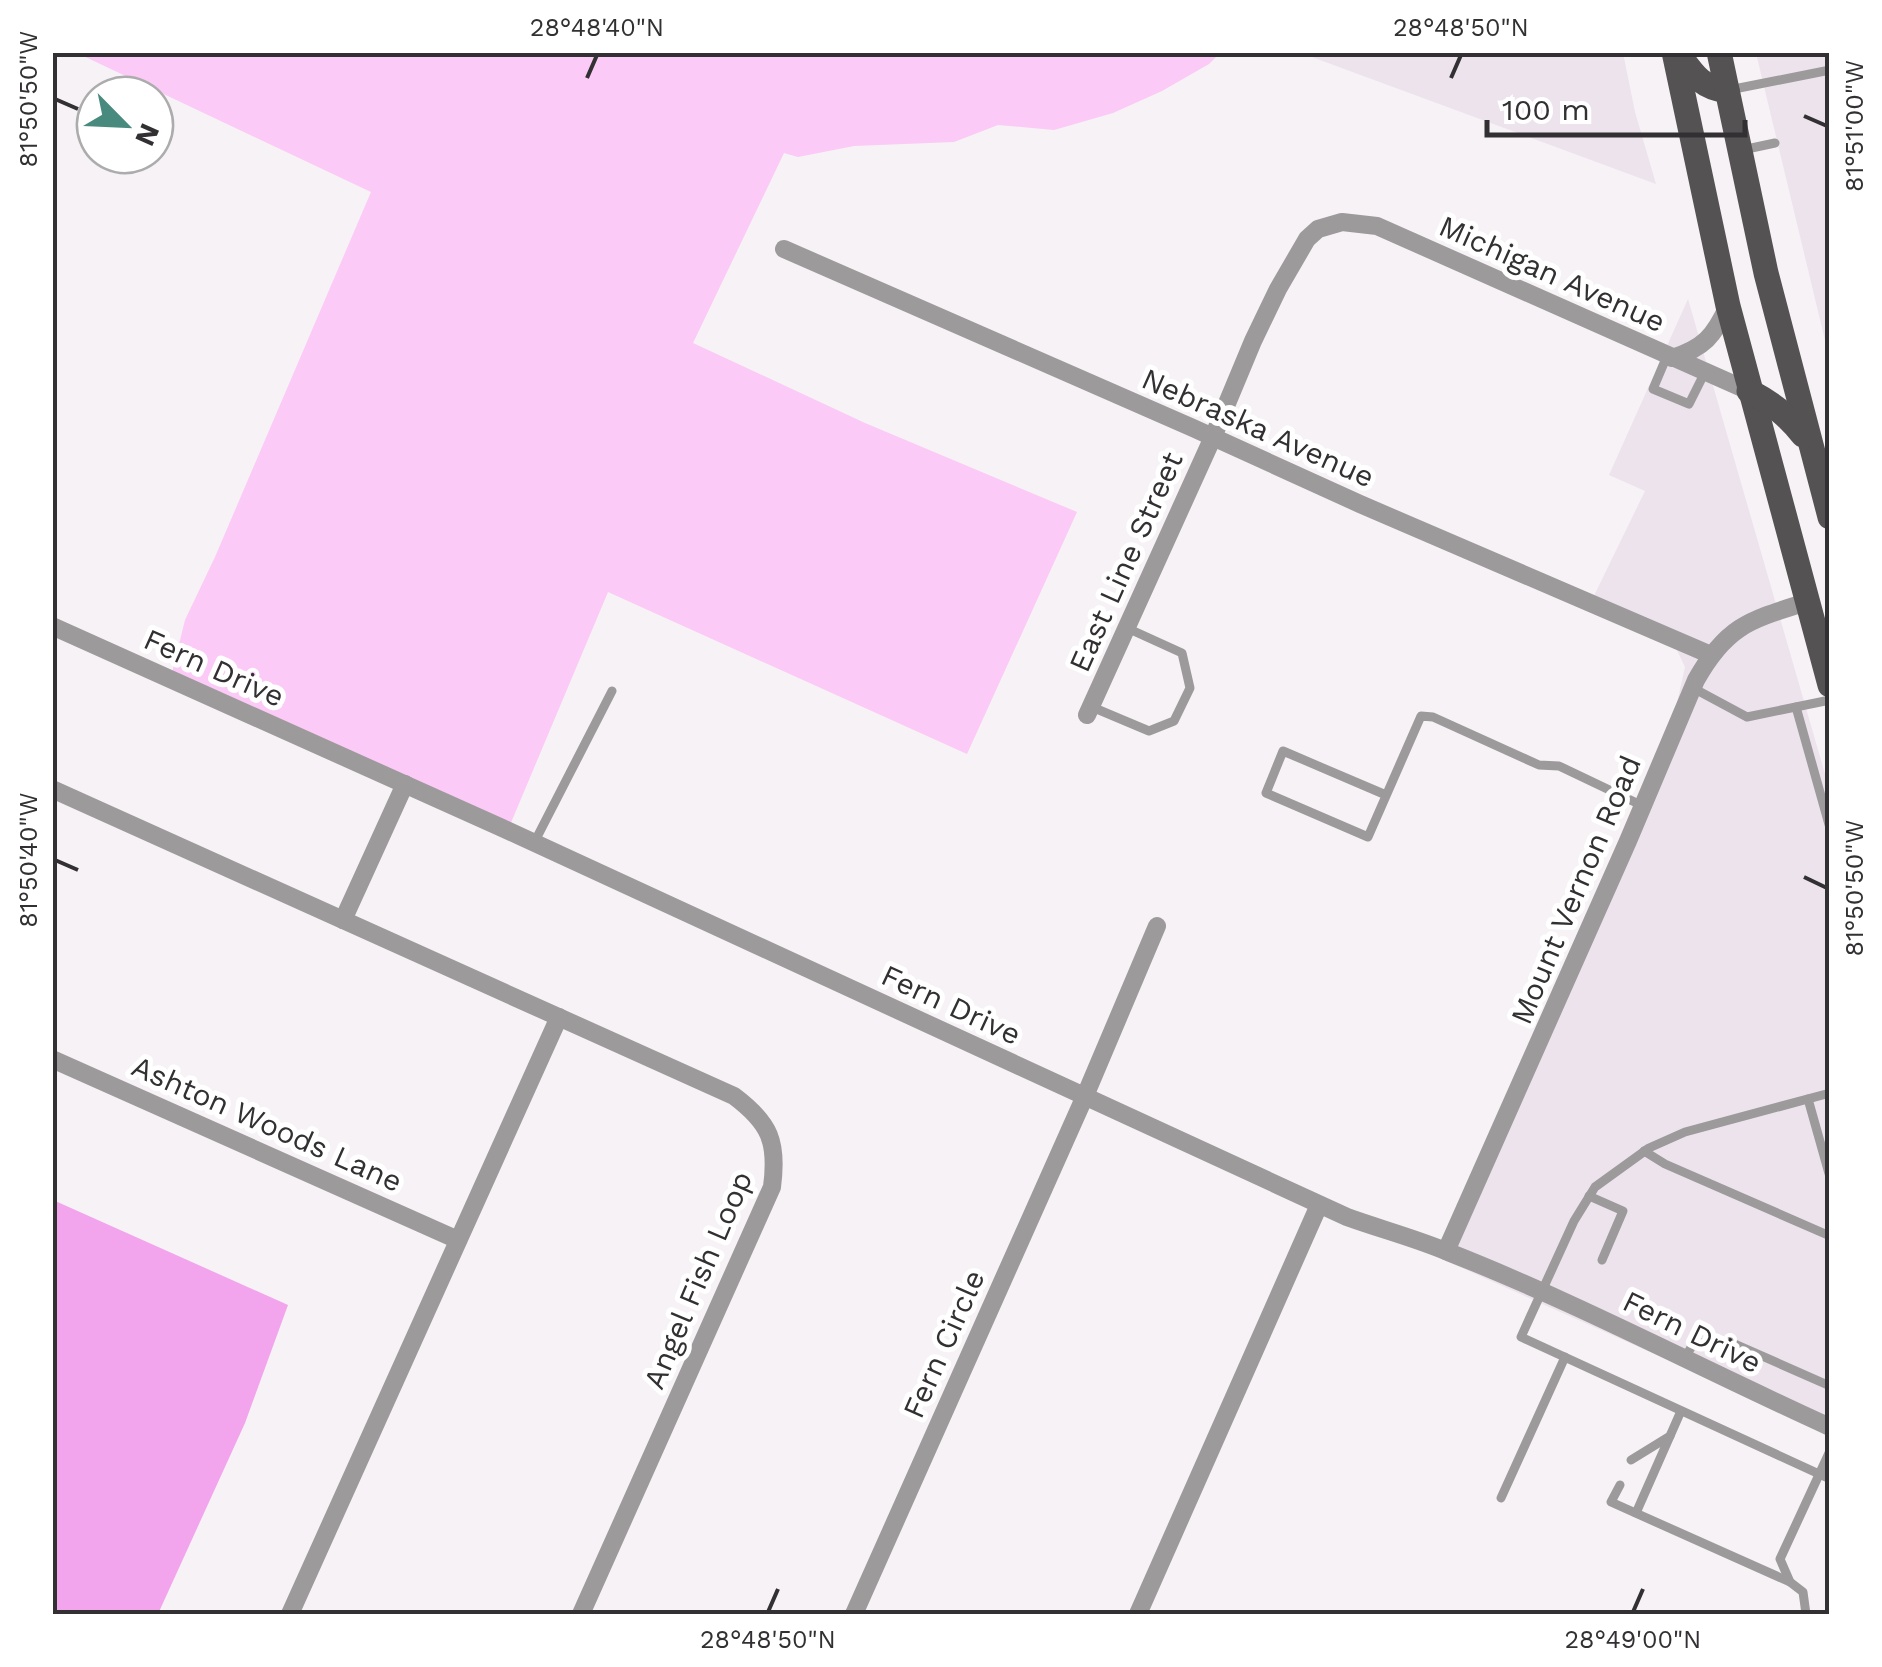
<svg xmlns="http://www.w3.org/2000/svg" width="1882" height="1667" font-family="'Work Sans',sans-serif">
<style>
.built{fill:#ede3ec}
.green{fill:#fbcaf6}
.forest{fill:#f2a4ec}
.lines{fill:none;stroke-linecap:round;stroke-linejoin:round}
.lane{stroke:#9c9a9b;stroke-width:9}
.street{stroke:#9c9a9b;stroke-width:18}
.primary{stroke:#555254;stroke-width:25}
.ticks{fill:none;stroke:#323032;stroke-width:4}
.labels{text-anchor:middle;stroke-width:10;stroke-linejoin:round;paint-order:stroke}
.street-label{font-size:30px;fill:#323032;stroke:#fff}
.neatline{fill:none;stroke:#323032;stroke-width:4}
.ticks-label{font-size:25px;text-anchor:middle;fill:#323032}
</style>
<rect width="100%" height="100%" fill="#f6f2f5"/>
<!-- built -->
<g class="built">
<path d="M1301,53H1623L1635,112L1656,184Z"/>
<path d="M1756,53H1829V357Z"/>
<path d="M1688,299L1829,788V1432L1442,1259L1535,1036L1538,1037L1677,703L1685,667L1674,644L1591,602L1645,491L1609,475Z"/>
</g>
<!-- green -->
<path class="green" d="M77,53H1220L1209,64L1162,91L1113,113L1054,130L998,125L954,142L854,146L798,157L784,153L693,343L865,423L1077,512L967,754L608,592L510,825L171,677L185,620L215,557L371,192Z"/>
<!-- forest -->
<path class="forest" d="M53,1200L288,1305L245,1423L158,1614H53Z"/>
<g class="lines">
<!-- lane -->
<g class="lane">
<path d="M1729,90L1830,70"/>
<path d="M1742,150L1775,143"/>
<path d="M1667,356L1653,389L1689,404L1705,372"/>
<path d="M1693,688L1747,717L1830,700"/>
<path d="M1092,707L1149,731L1174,721L1190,688L1182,653L1127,628"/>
<path d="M1796,707L1830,828"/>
<path d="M1386,795L1283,751L1266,793L1368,837L1421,716L1433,717L1539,765L1559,766L1643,806"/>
<path d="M534,843L612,691"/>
<path d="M1830,1093L1685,1132L1649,1148L1595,1187L1574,1221L1521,1337L1830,1479"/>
<path d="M1808,1099L1830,1177"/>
<path d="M1644,1151L1665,1164L1830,1236"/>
<path d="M1589,1196L1623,1211L1602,1260"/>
<path d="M1685,1358L1693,1344L1728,1341L1830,1386"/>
<path d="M1631,1460L1670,1436L1681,1411"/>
<path d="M1620,1485L1611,1502L1790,1582"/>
<path d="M1501,1498L1565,1357"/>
<path d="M1636,1513L1670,1436"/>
<path d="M1806,1614L1803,1592L1790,1582L1780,1559L1830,1451"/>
</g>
<!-- street -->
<g class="street">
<path d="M784,249L1193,428L1360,504L1711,655"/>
<path d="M1672,358C1704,348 1714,336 1728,306"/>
<path d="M52,626L500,827L1347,1217C1380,1229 1415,1238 1448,1252C1578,1303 1702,1369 1830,1427"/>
<path d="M1087,715L1213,437L1253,341L1278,289L1307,239L1318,229L1342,222L1377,226L1749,391"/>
<path d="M52,789L734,1096C770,1123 778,1142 772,1187L581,1614"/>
<path d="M343,920L405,784"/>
<path d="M52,1059L458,1240"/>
<path d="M1446,1251L1628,841L1696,680C1727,625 1750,620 1807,602"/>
<path d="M290,1614L559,1017"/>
<path d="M854,1614L1085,1096L1157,926"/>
<path d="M1138,1614L1319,1205"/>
</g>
<!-- primary -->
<g class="primary">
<path d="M1674,52L1728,306L1830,685"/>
<path d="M1677,52C1693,73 1699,87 1727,91"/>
<path d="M1719,52L1766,273L1830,517"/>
<path d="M1749,391C1772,403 1787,415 1803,435"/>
</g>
</g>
<!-- ticks -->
<path class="ticks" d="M587,78L597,55M1451,78L1461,55M55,99L78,109M1804,116L1827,126M55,860L78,870M1804,877L1827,888M768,1612L778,1589M1633,1612L1643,1589"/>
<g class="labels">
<!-- street labels -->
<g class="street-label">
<text transform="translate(1552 274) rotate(24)" y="10">Michigan Avenue</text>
<text transform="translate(1258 428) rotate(24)" y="10">Nebraska Avenue</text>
<text transform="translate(1126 562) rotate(-66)" y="10">East Line Street</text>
<text transform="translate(214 668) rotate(24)" y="10">Fern Drive</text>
<text transform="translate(1576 890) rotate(-67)" y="10">Mount Vernon Road</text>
<text transform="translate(951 1005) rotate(25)" y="10">Fern Drive</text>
<text transform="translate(267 1124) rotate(24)" y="10">Ashton Woods Lane</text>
<text transform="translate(698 1280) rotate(-67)" y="10">Angel Fish Loop</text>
<text transform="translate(1692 1332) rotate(26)" y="10">Fern Drive</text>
<text transform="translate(944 1344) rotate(-66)" y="10">Fern Circle</text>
</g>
</g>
<!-- border -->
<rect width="1882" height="1667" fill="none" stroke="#ffffff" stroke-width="110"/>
<!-- north arrow -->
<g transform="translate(125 125) rotate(114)"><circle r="48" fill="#ffffff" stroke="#adacad" stroke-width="2.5"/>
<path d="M0-8L18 38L0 25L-18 38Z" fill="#488b7e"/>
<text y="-15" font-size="28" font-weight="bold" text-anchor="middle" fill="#323032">N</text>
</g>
<!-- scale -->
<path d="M1487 120v15h258v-15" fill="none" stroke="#323032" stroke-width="5"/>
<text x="1502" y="120" font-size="30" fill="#323032" stroke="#ffffff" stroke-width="8" paint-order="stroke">100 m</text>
<rect x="55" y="55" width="1772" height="1557" class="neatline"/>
<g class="ticks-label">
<text x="597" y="36">28°48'40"N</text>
<text x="1461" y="36">28°48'50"N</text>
<text transform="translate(28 99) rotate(-90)" y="9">81°50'50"W</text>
<text transform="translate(1854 126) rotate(-90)" y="9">81°51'00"W</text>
<text transform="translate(28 860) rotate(-90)" y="9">81°50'40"W</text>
<text transform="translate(1854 888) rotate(-90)" y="9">81°50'50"W</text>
<text x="768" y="1648">28°48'50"N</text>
<text x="1633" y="1648">28°49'00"N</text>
</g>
</svg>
